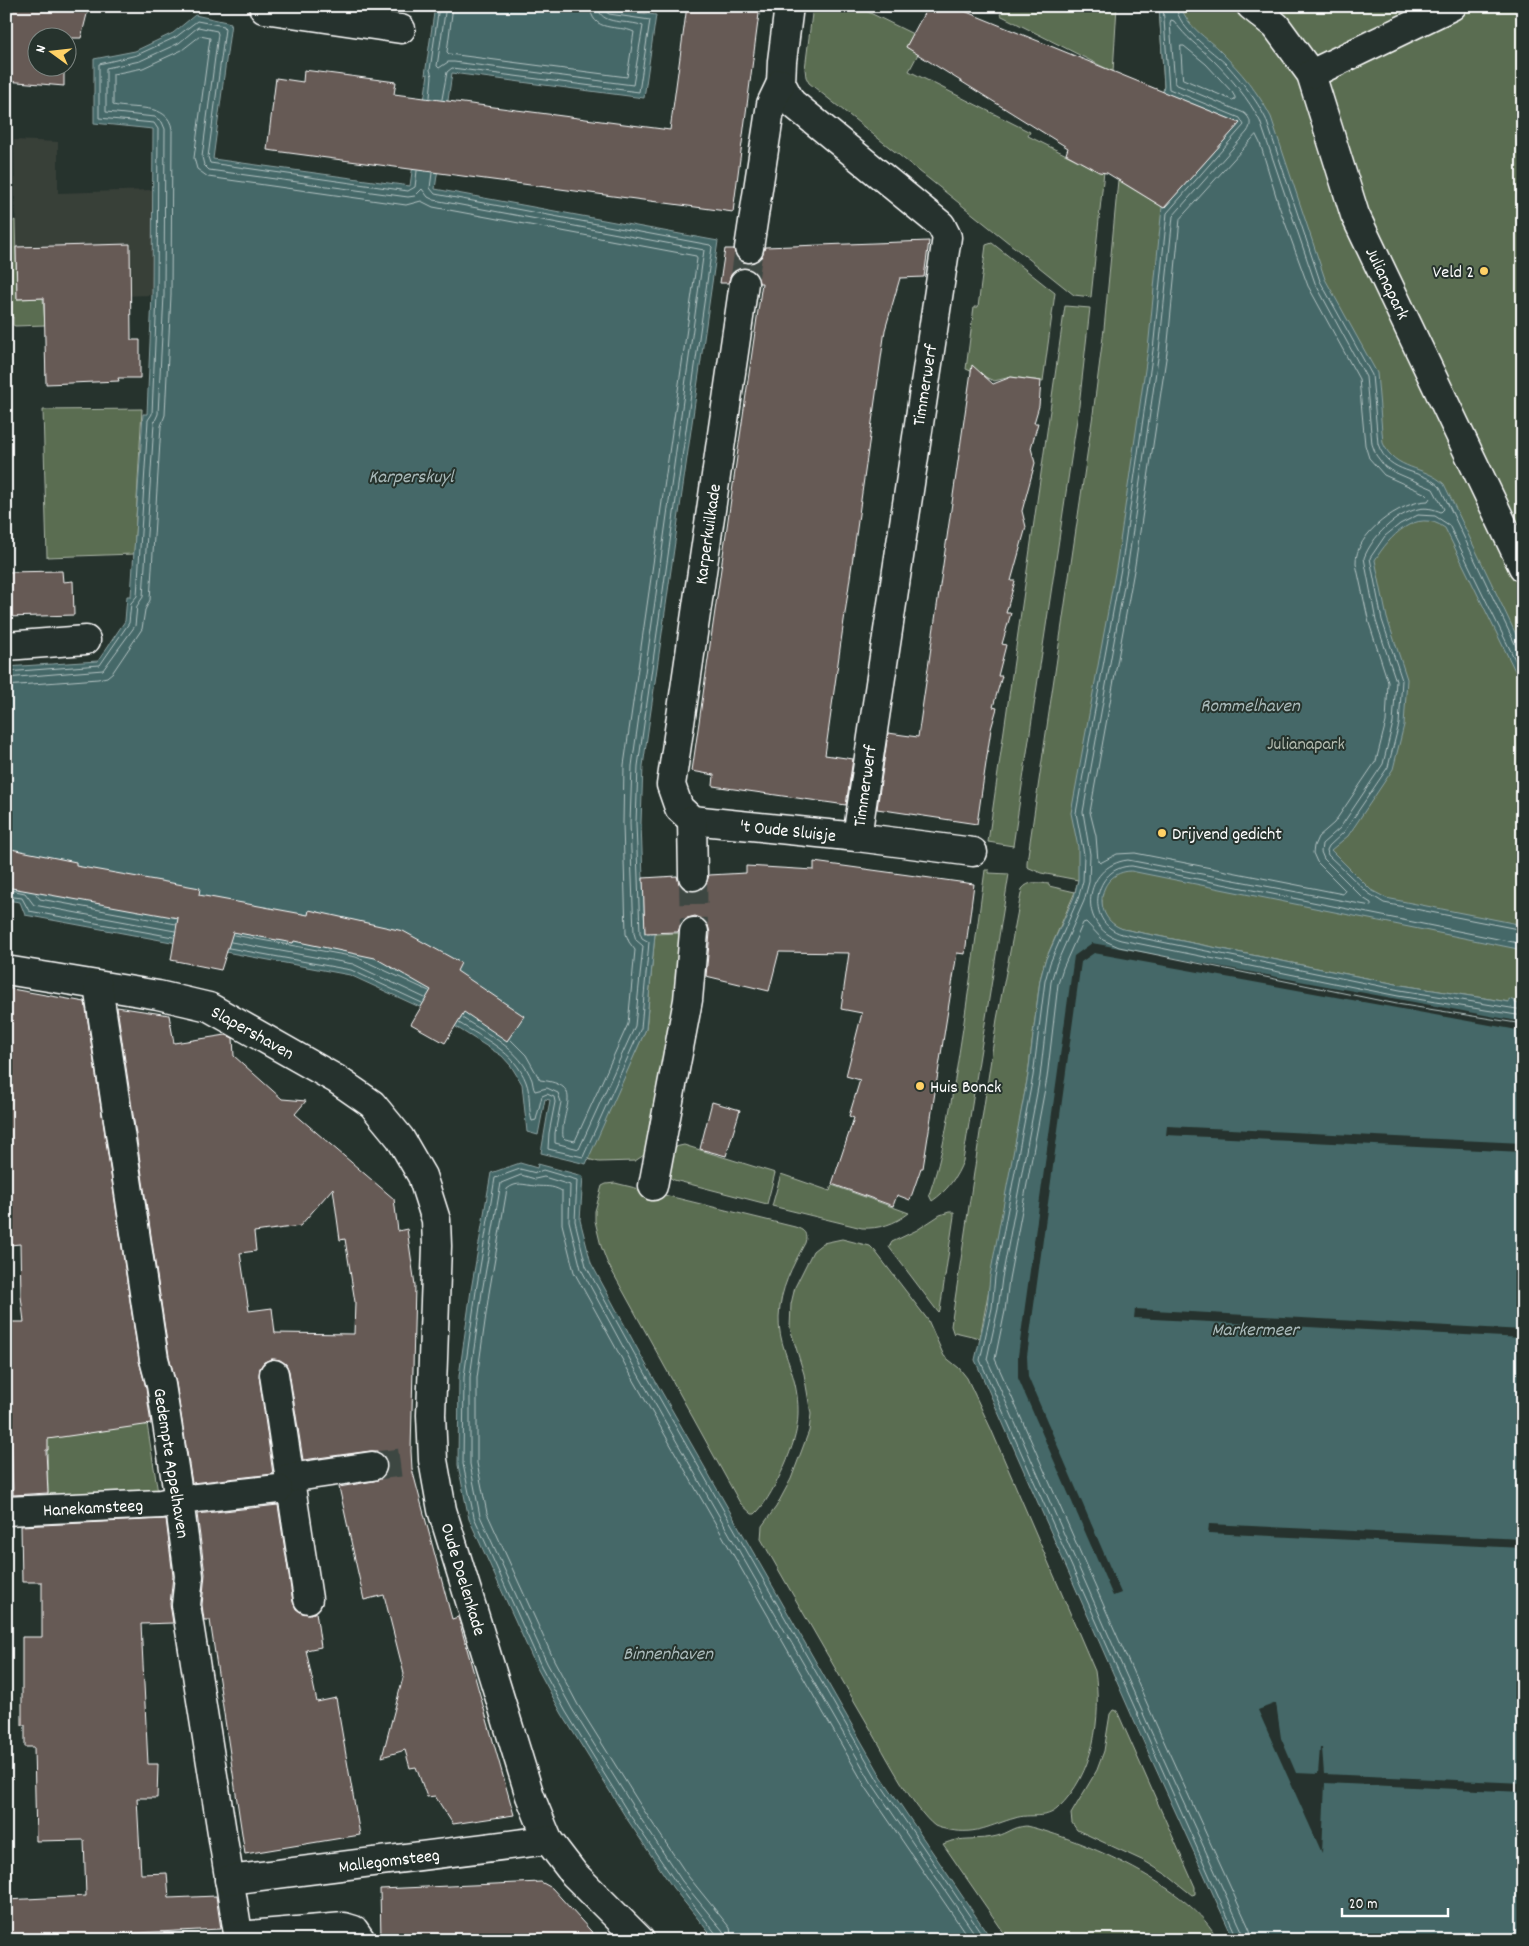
<svg xmlns="http://www.w3.org/2000/svg" width="1529" height="1946" font-family="Dekko,sans-serif">
<style>
.built{fill:#393f39}
.green{fill:#5a6d51;stroke:#acb6a8}
.water{fill:#446868;stroke:#8fa4a4}
.pier{fill:#26332d}
.lines{fill:none;stroke-linecap:round;stroke-linejoin:round}
.shore{stroke:#b4c3c3;stroke-width:1}
.building{fill:#665a55;stroke:#fff;fill-rule:evenodd}
.minor-tunnel{stroke:#3c4742;stroke-width:28;stroke-dasharray:28 14;stroke-linecap:butt}
.minor-casing{stroke:#fff;stroke-width:31}
.minor{stroke:#26332d;stroke-width:28}
.poi-dot{fill:#ffd166;stroke:#26332d;stroke-width:2}
.labels{text-anchor:middle;stroke-width:4;stroke-linejoin:round;paint-order:stroke}
.poi-label{font-size:18px;fill:#fff;stroke:#26332d;text-anchor:start}
.street-label{font-size:18px;fill:#fff;stroke:#26332d}
.park-label{font-size:18px;fill:#b5bdb1;stroke:#26332d}
.water-label{font-size:19px;font-style:italic;fill:#abbbbb;stroke:#26332d}
</style>
<rect width="100%" height="100%" fill="#26332d"/>
<filter id="ink" filterUnits="userSpaceOnUse"><feTurbulence type="fractalNoise" baseFrequency=".02" numOctaves="2"/><feDisplacementMap in="SourceGraphic" scale="10" xChannelSelector="R" yChannelSelector="G"/><feConvolveMatrix kernelMatrix="1 2 1 2 8 2 1 2 1" color-interpolation-filters="sRGB"/></filter>
<g filter="url(#ink)">
<!-- built -->
<path class="built" d="M14,140L58,142V193L152,190V295L17,299Z"/>
<!-- green -->
<g class="green">
<path d="M813,6H856L913,34L906,47L918,54L909,71L1030,132L1028,136L1099,171H1104L1091,297L1074,295L809,83L806,77L805,69Z"/>
<path d="M1005,6H1117L1113,72L1000,15Z"/>
<path d="M1159,6H1523V1005L1514,1003L1515,1001L1510,1000L1509,1002L1401,985L1123,929C1110,925 1101,914 1102,900L1075,892L1045,961L1040,980L1028,1075L980,1338L955,1332L954,1335L951,1326L997,1019L1022,889C1029,880 1039,883 1049,884V886L1075,892L1078,880L1041,873L1027,867V862L1093,414L1104,329L1118,180L1164,208L1240,123L1163,92L1164,86Z"/>
<path d="M15,220L17,299L43,298L45,325L15,326L13,325V317H8L6,237L10,236V223Z"/>
<path d="M992,243L1055,293L1043,381L1011,377L994,381L966,369L974,307H978L986,245Z"/>
<path d="M1065,306L1090,308L1079,406L1013,846L988,842Z"/>
<path d="M142,409L134,554L47,557L43,410Z"/>
<path d="M985,870H989V873L1009,874L963,1161C957,1177 947,1191 932,1201L929,1195C943,1155 949,1114 956,1073C967,1005 976,938 985,870Z"/>
<path d="M680,933L682,964L660,1074L658,1117L649,1147L644,1155L635,1161L599,1162L587,1159L646,1029L655,934Z"/>
<path d="M684,1145L775,1173L767,1204L674,1180L667,1176L669,1152L675,1147Z"/>
<path d="M781,1174L830,1191L832,1185L909,1213C895,1224 879,1229 862,1228L772,1206Z"/>
<path d="M615,1183L795,1227C804,1230 808,1233 805,1243C792,1267 780,1289 779,1317C778,1341 790,1362 795,1384C798,1398 799,1411 797,1426C795,1447 771,1500 755,1514H752L740,1503L607,1262L601,1246L595,1221V1211L602,1186L606,1184Z"/>
<path d="M949,1212H954V1216L940,1310L938,1312L889,1247L892,1242L917,1230L940,1215Z"/>
<path d="M842,1239L870,1246L875,1251L928,1320L944,1356L959,1368L967,1378L991,1429L1095,1671C1102,1718 1094,1774 1058,1808C1046,1820 1030,1813 1015,1818C990,1825 977,1835 950,1830C945,1829 939,1828 935,1826C915,1811 887,1758 874,1735C836,1670 798,1604 761,1539L762,1526L776,1507L791,1479L809,1431L811,1414L804,1374L790,1328L791,1304L795,1287L813,1251L823,1243Z"/>
<path d="M147,1424L159,1499L48,1497L47,1436Z"/>
<path d="M1113,1710L1117,1711L1195,1887V1894L1192,1895L1167,1875L1146,1862L1077,1830L1072,1823L1071,1814L1097,1770L1104,1751L1110,1714Z"/>
<path d="M1026,1826C1082,1839 1192,1887 1218,1940H1009L943,1844C961,1836 979,1841 997,1836C1009,1833 1013,1827 1026,1826Z"/>
</g>
<!-- water -->
<g class="water">
<path d="M435,6H591L656,15L644,98L452,73L435,189L718,241L643,766L641,823L645,934H655L646,1029L586,1164L541,1153L550,1100L545,1099L538,1135L527,1132L522,1084L511,1066L502,1056L437,1015L350,975L25,915L20,902L6,900V667L98,661L125,621L127,596H131L143,414H147L152,295L153,129L94,123V59L135,51L173,33L195,15L231,23L213,159L410,186L422,101H424L428,74L425,75Z"/>
<path d="M1159,6H1181C1187,28 1207,37 1221,52C1241,72 1258,92 1271,117L1325,279L1377,373L1383,443C1395,471 1424,465 1444,484L1523,649V687L1445,528C1416,507 1389,537 1375,560L1387,618L1407,679L1404,725L1393,769L1348,836L1331,850L1371,890L1386,898L1523,925V950L1131,871C1097,872 1091,918 1123,929L1401,985L1509,1002V999L1515,1001V1003L1523,1005V1940H1234L1139,1732L975,1360L987,1308L990,1276L1028,1075L1040,980L1045,961L1074,897L1078,880V847L1071,813L1117,562L1148,349L1162,207L1164,208L1240,123L1163,92L1164,86Z"/>
<path d="M520,1163L537,1168L538,1164L583,1176L580,1220L591,1263L644,1361L881,1776L992,1940H715L673,1888L625,1816L562,1714L537,1668L469,1519L458,1465L459,1376L471,1290L491,1173Z"/>
</g>
<!-- pier -->
<g class="pier">
<path d="M1092,943L1523,1022V1031L1094,953L1081,962L1027,1356L1028,1377L1121,1593L1113,1596L1018,1378V1356L1074,956Z"/>
<path d="M1167,1126L1523,1143V1152L1166,1135Z"/>
<path d="M1135,1309L1523,1330V1338L1134,1318Z"/>
<path d="M1209,1524L1523,1539V1548L1208,1533Z"/>
<path d="M1276,1703L1281,1738L1296,1773L1318,1774L1320,1748H1322L1324,1774L1523,1783V1792L1325,1783L1322,1853L1258,1710Z"/>
</g>
<g class="lines">
<!-- shore -->
<g class="shore">
<path d="M446,6L437,66L439,68L448,62H454L633,85L643,26C629,19 599,27 598,6"/>
<path d="M453,6L447,52L449,54L627,77L634,32C618,24 592,34 590,6"/>
<path d="M1163,6L1169,89L1240,118L1244,125L1167,213L1153,350L1122,563L1076,813L1084,854L1083,881L1078,899L1050,963L1045,981L1033,1076L995,1277L992,1308L980,1360L1238,1940"/>
<path d="M1176,6C1178,30 1212,50 1228,66C1243,83 1256,99 1266,119L1320,281L1372,375L1378,444C1389,476 1420,467 1440,487L1516,646L1523,650"/>
<path d="M1181,46H1184L1206,64L1232,92L1235,97V99L1232,100L1183,79Z"/>
<path d="M430,97L432,76L430,70L439,6"/>
<path d="M442,99L447,72L452,68L639,92L650,20L609,14L605,11L604,6"/>
<path d="M1256,135L1260,143L1279,206L1308,286L1359,379L1365,445L1369,458L1384,475L1426,494L1430,498L1428,501C1401,501 1354,534 1356,564L1369,623L1388,682L1386,722L1376,761L1334,823L1318,837L1314,846L1313,853L1317,862L1345,890L1343,894L1135,853L1117,854L1100,863L1098,861L1096,836L1090,812L1135,565L1167,352L1180,219Z"/>
<path d="M432,173L430,188L435,194L710,245L712,247L638,766L636,823L640,933L642,938L649,942L641,1028L583,1157L548,1149L549,1133L555,1102L554,1097L547,1094L542,1096L536,1120L532,1121C528,1109 531,1094 526,1082C515,1052 484,1039 459,1023"/>
<path d="M6,672L100,665L129,623L131,603L137,596L148,420L152,414L157,295L158,129L154,123L99,118V64L137,55L176,37L197,21L224,26L225,29L208,157L210,163L408,191L415,187L417,171"/>
<path d="M1523,676L1449,525L1435,516L1418,515L1400,524L1385,536L1370,558L1382,620L1402,680L1399,724L1388,767L1344,832L1329,846L1327,850L1328,855L1368,893L1384,903L1523,930"/>
<path d="M6,678L103,670L135,626L137,606L143,597L154,423L158,414L164,295L165,129L162,122L155,117L106,112V68L140,61L179,43L198,27L217,31L218,34L202,157L204,165L209,170L408,197L415,196L422,189L428,197L434,200L704,250L632,766L630,823L634,933L636,940L643,946L635,1026L579,1149L555,1143V1133L561,1102L558,1093L547,1088L535,1091C533,1088 533,1084 532,1080C520,1049 489,1035 462,1018"/>
<path d="M6,686L98,679L107,677L113,672L142,629L145,610L150,600L161,426L165,415L171,295L172,129C168,102 133,110 113,105V74L143,68L182,50L200,36L210,38L194,158L197,169L208,177L406,205L421,201L433,207L696,256L697,259L624,765L623,823L626,934L629,942L635,950L628,1024L575,1141L565,1139L563,1137C560,1109 587,1085 540,1080L526,1055L510,1039"/>
<path d="M6,889L25,893L34,905L175,931"/>
<path d="M36,894L40,899L176,924"/>
<path d="M6,896L22,898L29,911L173,937"/>
<path d="M234,935L356,957L429,991"/>
<path d="M231,942L353,964L425,998"/>
<path d="M1523,944L1132,866C1093,866 1084,923 1122,934L1400,990L1523,1010"/>
<path d="M229,948L351,970L422,1003"/>
<path d="M719,1940L717,1935L677,1884L629,1814L566,1712L541,1666L474,1517L463,1464L464,1377L476,1291L495,1178L520,1169L536,1173L543,1170L577,1180L575,1221L586,1266L640,1364L877,1779L986,1940"/>
<path d="M725,1940L723,1931L682,1881L635,1810L572,1709L547,1663L480,1516L470,1464V1377L482,1292L501,1183L521,1175L535,1179L544,1177L570,1185L569,1221L581,1269L634,1367L871,1782L979,1940"/>
<path d="M732,1940L730,1928L688,1876L641,1806L578,1705L554,1660L487,1513L477,1463V1378L489,1293L507,1189C517,1181 524,1185 535,1186C546,1187 551,1185 562,1191V1224L574,1272L628,1370L865,1786L970,1940"/>
<path d="M1244,1940L1243,1933L1149,1727L987,1359L998,1309L1002,1278L1040,1077L1051,982L1056,965L1084,901L1089,882L1090,854L1083,812L1128,564L1159,351L1173,216L1247,132C1252,125 1251,118 1244,113L1175,84L1170,23L1171,20L1174,21C1187,39 1197,45 1212,59C1231,78 1248,98 1260,121L1315,283L1366,377L1372,444L1376,455L1385,467L1394,472L1433,489L1444,509L1441,512C1434,509 1426,507 1418,509C1395,514 1372,537 1364,558L1376,621L1396,681L1393,723L1383,764L1340,828L1322,844L1321,852L1324,859L1363,898L1371,903V906L1128,860C1083,865 1076,928 1121,940L1398,996L1523,1016"/>
<path d="M1252,1940L1250,1930L1156,1724L995,1359L1005,1311L1009,1279L1047,1078L1058,984L1063,968L1083,923L1086,922L1103,940L1119,947L1397,1004L1523,1024"/>
</g>
</g>
<!-- building -->
<g class="building">
<path d="M6,6H89L81,38H38V68H64V86L6,81Z"/>
<path d="M687,6H760L733,212L267,150L276,78L303,82L304,70L396,82L394,94L670,130Z"/>
<path d="M928,6H952L1240,123L1164,208L1107,173L1099,172L1066,154L1068,148L906,47Z"/>
<path d="M929,241L924,277L900,278L885,330L825,755L853,759L846,805L713,786L714,775L692,771L762,283H759L758,277L754,271L746,268H739L732,273L728,283H720L725,249H734L735,254L739,260L747,263L755,262L761,258L765,247Z"/>
<path d="M130,244L131,340H140V378H118L119,381L46,384L44,298L17,299L16,247Z"/>
<path d="M972,365L993,384L1011,377L1041,381L1039,406L1034,423H1038L1031,448L1035,463L1022,511L1026,527L1011,581H1015L1006,613H1011L1002,644L1006,645L998,676H1002L993,707L997,708L991,729L977,824L877,809L888,733L918,737Z"/>
<path d="M62,571L63,582L73,581L74,615L6,617V572Z"/>
<path d="M6,848L76,862V866L200,888L199,895L308,915L309,910L403,931L461,963L457,971L524,1016L507,1041L464,1012L445,1043L411,1024L431,990L375,958L294,941L293,943L233,932L221,970L171,960L178,918L6,887Z"/>
<path d="M814,862L974,884L965,954L957,953L923,1168H921L910,1200L897,1195L893,1206L832,1184L854,1118L849,1116L860,1080L846,1076L862,1013L841,1009L849,953L779,952L769,991L706,976L710,933L708,925L703,919L695,916L687,918L681,923L678,932L645,933L643,878L677,876L679,884L685,889L694,892L701,889L706,884L709,875L746,873V866L814,870Z"/>
<path d="M6,988L85,1002L139,1361L146,1388L151,1424L48,1439V1450H46L48,1493L13,1495L11,1431L6,1432V1322H24L21,1296L20,1244L10,1245L6,1202Z"/>
<path d="M117,1007L169,1015L174,1043L226,1035L233,1038L234,1056L282,1099L306,1101L295,1114L394,1199L398,1231L407,1229L415,1285L411,1451L412,1469L452,1619L458,1617L514,1815L453,1824L435,1796L427,1797L416,1767L410,1768L405,1750L382,1757L404,1674L384,1595L364,1600L339,1487L374,1481L381,1479L386,1472L387,1464L384,1456L377,1451H370L303,1460L289,1371L286,1364L280,1360L272,1359L264,1362L260,1368L259,1376L273,1474L192,1483L176,1383L169,1356ZM333,1188L340,1240L345,1239L355,1302L354,1334L275,1333L272,1308L249,1311L240,1253L256,1251L254,1232L300,1226Z"/>
<path d="M712,1102L740,1110L726,1156L700,1149Z"/>
<path d="M278,1505L293,1602L296,1609L302,1613L310,1614L316,1612L321,1647L306,1650L317,1702L336,1698L360,1835L245,1854L210,1620H204L202,1605L205,1574L197,1514Z"/>
<path d="M166,1519L173,1576L170,1604L173,1623L141,1624L148,1764H158L157,1798H137L141,1874L167,1873L169,1898L216,1896L221,1929L114,1934L115,1940H6V1900L86,1896L84,1840L36,1841L34,1747H25V1725H22V1637H42V1582H22L21,1526Z"/>
<path d="M541,1882L552,1888L599,1940H381L380,1889Z"/>
</g>
<g class="lines">
<!-- minor-tunnel -->
<g class="minor-tunnel">
<path d="M744,283L749,248"/>
<path d="M693,876L694,932"/>
<path d="M372,1466L412,1461"/>
</g>
<!-- minor casing -->
<g class="minor-casing">
<g id="minor">
<path d="M264,6V9L401,29"/>
<path d="M789,6L782,61L781,83L791,102L941,225L947,237L857,837"/>
<path d="M1251,6L1276,26L1311,74L1355,215L1523,567"/>
<path d="M1311,74L1452,6"/>
<path d="M749,248L771,104L781,83"/>
<path d="M744,283L671,785L679,808L692,820L857,837L973,852"/>
<path d="M6,646L86,640"/>
<path d="M692,820L693,876"/>
<path d="M6,970L158,995L209,1007L336,1079L372,1104L400,1138L422,1176L436,1220L437,1246L431,1415L433,1460L442,1510L530,1796L548,1840L574,1874L640,1940"/>
<path d="M98,986L154,1359L161,1385L179,1500L189,1576L186,1605L239,1940"/>
<path d="M653,1186L688,1000L694,932"/>
<path d="M274,1374L308,1599"/>
<path d="M289,1478L372,1466"/>
<path d="M6,1511L161,1504L179,1500L278,1489"/>
<path d="M229,1880L548,1840"/>
<path d="M238,1936L344,1927L354,1930L361,1940"/>
</g>
</g>
<!-- minor -->
<use href="#minor" class="minor"/>
</g>
</g>
<!-- markers -->
<g class="poi-dot">
<circle cx="1484" cy="271" r="5"/>
<circle cx="1162" cy="833" r="5"/>
<circle cx="920" cy="1086" r="5"/>
</g>
<g class="labels">
<!-- poi labels -->
<g class="poi-label">
<text x="1474" y="277" text-anchor="end">Veld 2</text>
<text x="1172" y="839">Drijvend gedicht</text>
<text x="930" y="1092">Huis Bonck</text>
</g>
<!-- street labels -->
<g class="street-label">
<text transform="translate(1388 283) rotate(64)" y="6">Julianapark</text>
<text transform="translate(924 385) rotate(-81)" y="6">Timmerwerf</text>
<text transform="translate(707 534) rotate(-82)" y="6">Karperkuilkade</text>
<text transform="translate(864 786) rotate(-82)" y="6">Timmerwerf</text>
<text transform="translate(788 830) rotate(6)" y="6">'t Oude Sluisje</text>
<text transform="translate(253 1032) rotate(29)" y="6">Slapershaven</text>
<text transform="translate(172 1463) rotate(81)" y="6">Gedempte Appelhaven</text>
<text transform="translate(93 1507) rotate(-3)" y="6">Hanekamsteeg</text>
<text transform="translate(464 1579) rotate(73)" y="6">Oude Doelenkade</text>
<text transform="translate(389 1860) rotate(-7)" y="6">Mallegomsteeg</text>
</g>
<!-- park labels -->
<g class="park-label">
<text x="1306" y="749">Julianapark</text>
</g>
<!-- water labels -->
<g class="water-label">
<text x="411" y="482">Karperskuyl</text>
<text x="1250" y="711">Rommelhaven</text>
<text x="1255" y="1335">Markermeer</text>
<text x="668" y="1659">Binnenhaven</text>
</g>
</g>
<!-- margin -->
<rect width="1529" height="1946" fill="none" stroke="#26332d" stroke-width="25"/>
<rect x="12" y="12" width="1504" height="1921" fill="none" stroke="#fff" stroke-width="2" filter="url(#ink)"/>
<!-- north arrow -->
<g transform="translate(52 52) rotate(285)"><circle r="24" fill="#26332d" stroke="#7d8581"/>
<path d="M0-4L9 19L0 12L-9 19Z" fill="#ffd166"/>
<text y="-8" font-size="14" font-weight="bold" text-anchor="middle" fill="#ffffff">N</text>
</g>
<!-- scale -->
<path d="M1342 1908v8h106v-8" fill="none" stroke="#ffffff" stroke-width="2.5"/>
<text x="1349" y="1908" font-size="15" fill="#ffffff" stroke="#26332d" stroke-width="4" paint-order="stroke">20 m</text>
</svg>
